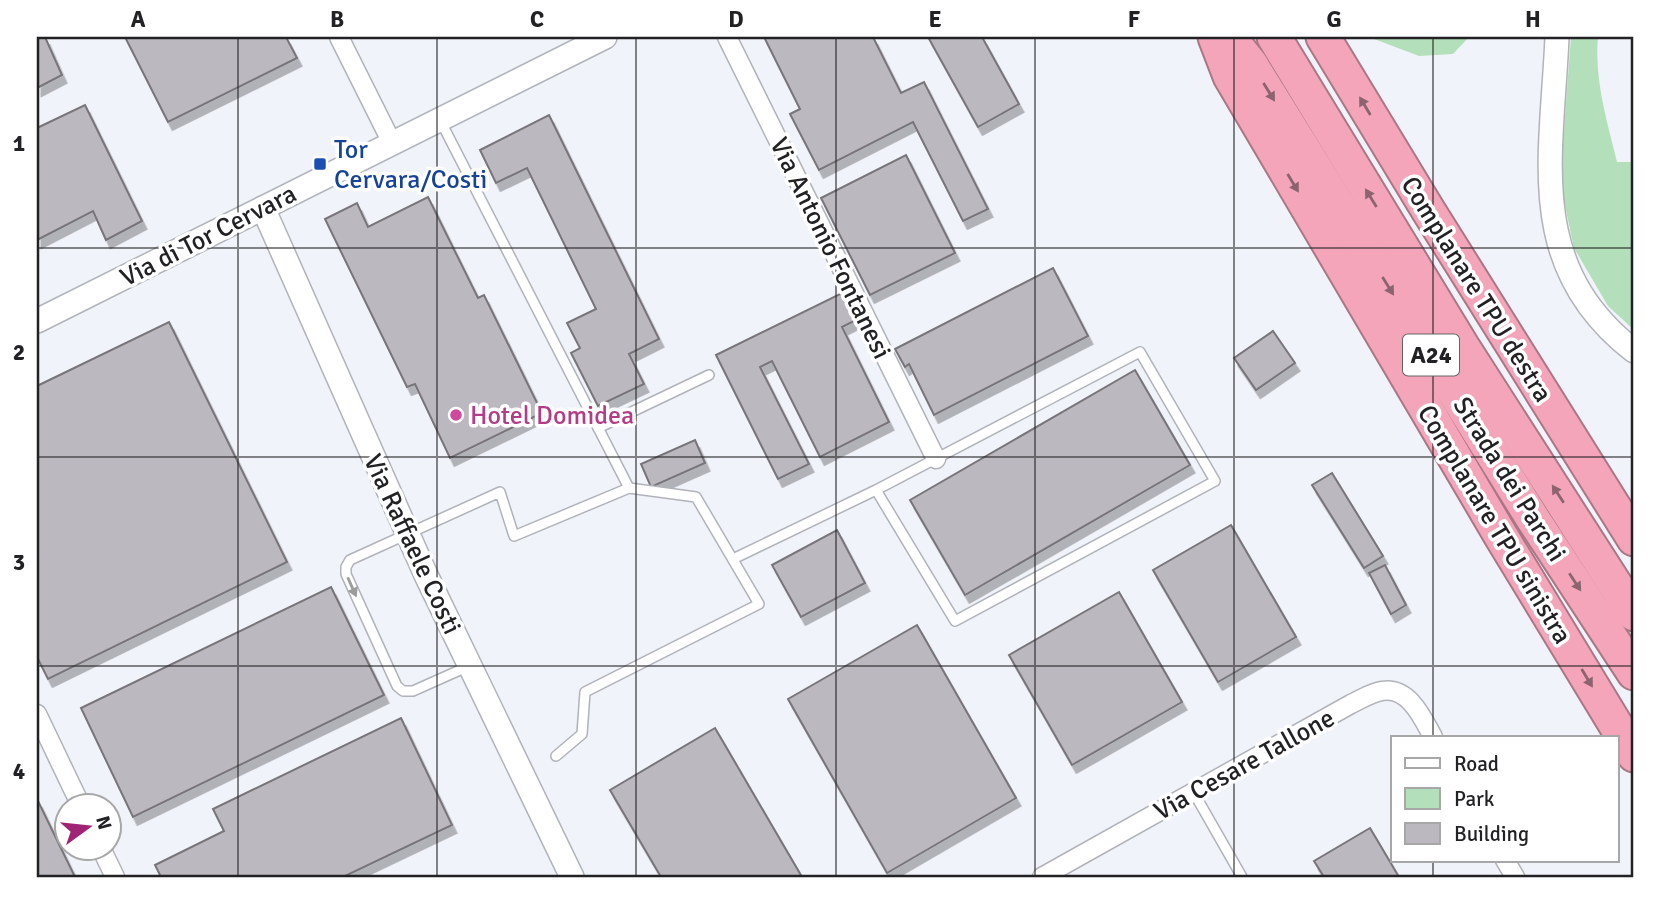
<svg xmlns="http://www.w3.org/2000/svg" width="1671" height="914" font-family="Signika,sans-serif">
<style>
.green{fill:#b3dfba}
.building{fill:#bcb8bf;stroke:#78757a;stroke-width:2;filter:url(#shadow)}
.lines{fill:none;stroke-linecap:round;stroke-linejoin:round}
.service-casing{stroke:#b1b3ba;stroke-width:12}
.minor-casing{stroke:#b1b3ba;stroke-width:21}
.tertiary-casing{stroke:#b1b3ba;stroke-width:26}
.motorway-casing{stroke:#aa7785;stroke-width:37}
.service{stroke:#fff;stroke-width:9}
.minor{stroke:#fff;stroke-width:18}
.tertiary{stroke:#fff;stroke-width:23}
.motorway{stroke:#f4a5b9;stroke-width:33}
.oneway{fill:#8b646f}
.oneway2{fill:#9c9c9d}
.grid{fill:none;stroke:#222225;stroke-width:2;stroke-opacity:0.55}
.transit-dot{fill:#1a4fb4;stroke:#fff;stroke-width:2.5}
.hotel-dot{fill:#d1479c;stroke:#fff;stroke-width:2.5}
.labels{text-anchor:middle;stroke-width:7;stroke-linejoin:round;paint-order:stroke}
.shield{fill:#fff;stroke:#646466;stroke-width:2}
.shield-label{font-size:24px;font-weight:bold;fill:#222225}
.transit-label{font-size:26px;fill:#164399;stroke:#fff;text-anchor:start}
.street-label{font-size:26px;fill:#222225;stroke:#fff}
.hotel-label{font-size:26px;fill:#b23c85;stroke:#fff;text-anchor:start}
.neatline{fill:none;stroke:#222225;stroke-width:2.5}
.grid-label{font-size:23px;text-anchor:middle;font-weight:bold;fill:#222225}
</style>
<defs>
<filter id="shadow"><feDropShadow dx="4.5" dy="8" stdDeviation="0" flood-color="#0004"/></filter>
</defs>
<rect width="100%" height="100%" fill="#f1f3fa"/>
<!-- green -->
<g class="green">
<path d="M1369,37H1469L1453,54L1419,56Z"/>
<path d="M1571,37H1598C1594,79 1607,121 1617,162H1634V330L1608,306L1574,248L1560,182Z"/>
</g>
<!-- building -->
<g class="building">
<path d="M37,37H45L62,75L37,88Z"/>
<path d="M125,37H286L297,58L168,122Z"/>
<path d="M764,37H873L901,93L924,82L988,209L963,221L913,122L819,170L790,114L800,109Z"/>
<path d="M928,37H982L1019,104L978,127Z"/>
<path d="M85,105L142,221L106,240L93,211L37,240V128Z"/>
<path d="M549,115L659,339L629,354L644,384L598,406L571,353L580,348L567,323L596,309L527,168L496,183L480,150Z"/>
<path d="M906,155L955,253L870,295L821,198Z"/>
<path d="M428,197L478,298L484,295L542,413L450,458L415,384L407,387L325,219L357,203L368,227Z"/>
<path d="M1053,268L1088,336L934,415L909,364L905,367L895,349Z"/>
<path d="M842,293L856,320L842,327L889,422L820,457L772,361L760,367L809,464L778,479L716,355Z"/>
<path d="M169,322L287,562L48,679L37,657V386Z"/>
<path d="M1273,331L1295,363L1256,390L1234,358Z"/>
<path d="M1135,370L1190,465L965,595L910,500Z"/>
<path d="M695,440L705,463L651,487L641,464Z"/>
<path d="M1332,473L1383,556L1364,568L1312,485Z"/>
<path d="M1231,525L1296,637L1218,682L1153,570Z"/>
<path d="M837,530L865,583L801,617L772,565Z"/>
<path d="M1385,565L1406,605L1391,614L1369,573Z"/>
<path d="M331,587L384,695L133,817L81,708Z"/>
<path d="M1119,592L1182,702L1072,765L1009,655Z"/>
<path d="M917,625L1016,798L887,873L788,699Z"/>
<path d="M401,718L452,825L343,877H161L155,865L224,831L213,809Z"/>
<path d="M715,728L802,877H661L610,790Z"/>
<path d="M37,799L75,877H37Z"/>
<path d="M1370,828L1399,877H1324L1314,861Z"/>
</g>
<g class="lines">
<!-- service casing -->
<g class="service-casing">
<g id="service">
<path d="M440,120L629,488"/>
<path d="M598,428L709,375"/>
<path d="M733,559L876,490L1140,352L1215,481L955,621L876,490"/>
<path d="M469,666L413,691H403L397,686L346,574V567L350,560L500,492L514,536L629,488L696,497L759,604L585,692L582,734L556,756"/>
<path d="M1194,793L1242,877"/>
</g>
</g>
<!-- minor casing -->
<g class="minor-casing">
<g id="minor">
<path d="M339,37L392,143"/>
<path d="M727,37L936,459"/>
<path d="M37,714L81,806"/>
<path d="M101,848L115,877"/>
<path d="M1505,860L1515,877"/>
<path d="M1042,877L1351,704C1360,700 1372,692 1382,691C1409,686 1423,719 1433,737"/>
</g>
</g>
<!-- tertiary casing -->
<g class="tertiary-casing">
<g id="tertiary">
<path d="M1557,37C1552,157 1524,266 1634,351"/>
<path d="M263,208L426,575L572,877"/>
<path d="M37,321L605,37"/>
</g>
</g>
<!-- motorway casing -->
<g class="motorway-casing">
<g id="motorway">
<path d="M1215,37L1230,76L1501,536L1634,755"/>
<path d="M1229,37L1250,63L1533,519L1634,673"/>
<path d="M1274,37L1464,349L1634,614"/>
<path d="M1323,37L1428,210L1634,539"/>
</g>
</g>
<!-- service -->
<use href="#service" class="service"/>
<!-- minor -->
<use href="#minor" class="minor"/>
<!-- tertiary -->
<use href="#tertiary" class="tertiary"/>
<!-- motorway -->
<use href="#motorway" class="motorway"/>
</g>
<!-- one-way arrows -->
<defs><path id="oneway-solid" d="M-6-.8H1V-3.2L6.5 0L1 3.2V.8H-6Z" transform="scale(1.75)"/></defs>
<g class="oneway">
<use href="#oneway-solid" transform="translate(1269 92) rotate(58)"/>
<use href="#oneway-solid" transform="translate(1365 106) rotate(-121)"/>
<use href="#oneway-solid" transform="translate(1293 183) rotate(59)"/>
<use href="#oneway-solid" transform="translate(1371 198) rotate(-122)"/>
<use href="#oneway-solid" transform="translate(1388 286) rotate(58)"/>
<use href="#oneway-solid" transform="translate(1558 494) rotate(-123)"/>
<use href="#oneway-solid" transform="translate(1575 582) rotate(57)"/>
<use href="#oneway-solid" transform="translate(1587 678) rotate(59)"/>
</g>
<use class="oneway2" href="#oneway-solid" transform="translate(352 587) rotate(66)"/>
<!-- grid -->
<path class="grid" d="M238,37V877M437,37V877M636,37V877M836,37V877M1035,37V877M1234,37V877M1433,37V737M37,248H1634M37,457H1634M37,666H1634M1433,860V877"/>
<!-- markers -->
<rect class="transit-dot" x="313" y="157" width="14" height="14" rx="3.5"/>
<circle class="hotel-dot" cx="456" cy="415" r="7"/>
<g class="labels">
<!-- shield labels -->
<rect class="shield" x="1403" y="334.5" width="56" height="41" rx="5"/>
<g class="shield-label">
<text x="1431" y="363">A24</text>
</g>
<!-- transit labels -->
<g class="transit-label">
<text x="334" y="158">Tor<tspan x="334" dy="30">Cervara/Costi</tspan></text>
</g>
<!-- street labels -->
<g class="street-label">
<text transform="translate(208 235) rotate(-27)" y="9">Via di Tor Cervara</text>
<text transform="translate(831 248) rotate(64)" y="9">Via Antonio Fontanesi</text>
<text transform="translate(1477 289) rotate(58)" y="9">Complanare TPU destra</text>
<text transform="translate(1510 479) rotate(58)" y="9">Strada dei Parchi</text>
<text transform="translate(1495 524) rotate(59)" y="9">Complanare TPU sinistra</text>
<text transform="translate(413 544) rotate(65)" y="9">Via Raffaele Costi</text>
<text transform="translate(1244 764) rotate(-29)" y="9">Via Cesare Tallone</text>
</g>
<!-- hotel labels -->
<g class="hotel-label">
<text x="470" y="424">Hotel Domidea</text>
</g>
</g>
<!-- border -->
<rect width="1671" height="914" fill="none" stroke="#ffffff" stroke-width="77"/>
<!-- legend -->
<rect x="1391" y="736" width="228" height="126" fill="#ffffff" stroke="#a7a7a8" stroke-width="2"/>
<rect x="1405" y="758" width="35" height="10" fill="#ffffff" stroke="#a7a7a8" stroke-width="2"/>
<text x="1454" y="771" font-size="21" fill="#222225">Road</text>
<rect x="1405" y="788" width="35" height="21" fill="#b3dfba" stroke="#a7a7a8" stroke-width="2"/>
<text x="1454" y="806" font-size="21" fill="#222225">Park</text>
<rect x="1405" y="823" width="35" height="21" fill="#bcb8bf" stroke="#a7a7a8" stroke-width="2"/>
<text x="1454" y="841" font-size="21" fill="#222225">Building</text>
<!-- north arrow -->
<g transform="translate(88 827) rotate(75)"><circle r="33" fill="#ffffff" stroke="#a7a7a8" stroke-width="2"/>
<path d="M0-5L12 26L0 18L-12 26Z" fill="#a12376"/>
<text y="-10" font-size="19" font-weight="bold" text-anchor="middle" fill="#222225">N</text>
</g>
<rect x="38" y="38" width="1594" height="838" class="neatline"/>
<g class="grid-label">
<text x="138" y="27">A</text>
<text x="337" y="27">B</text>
<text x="537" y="27">C</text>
<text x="736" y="27">D</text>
<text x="935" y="27">E</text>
<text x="1134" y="27">F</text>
<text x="1334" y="27">G</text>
<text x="1533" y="27">H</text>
<text x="19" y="151">1</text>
<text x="19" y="360">2</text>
<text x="19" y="570">3</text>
<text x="19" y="779">4</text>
</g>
</svg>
